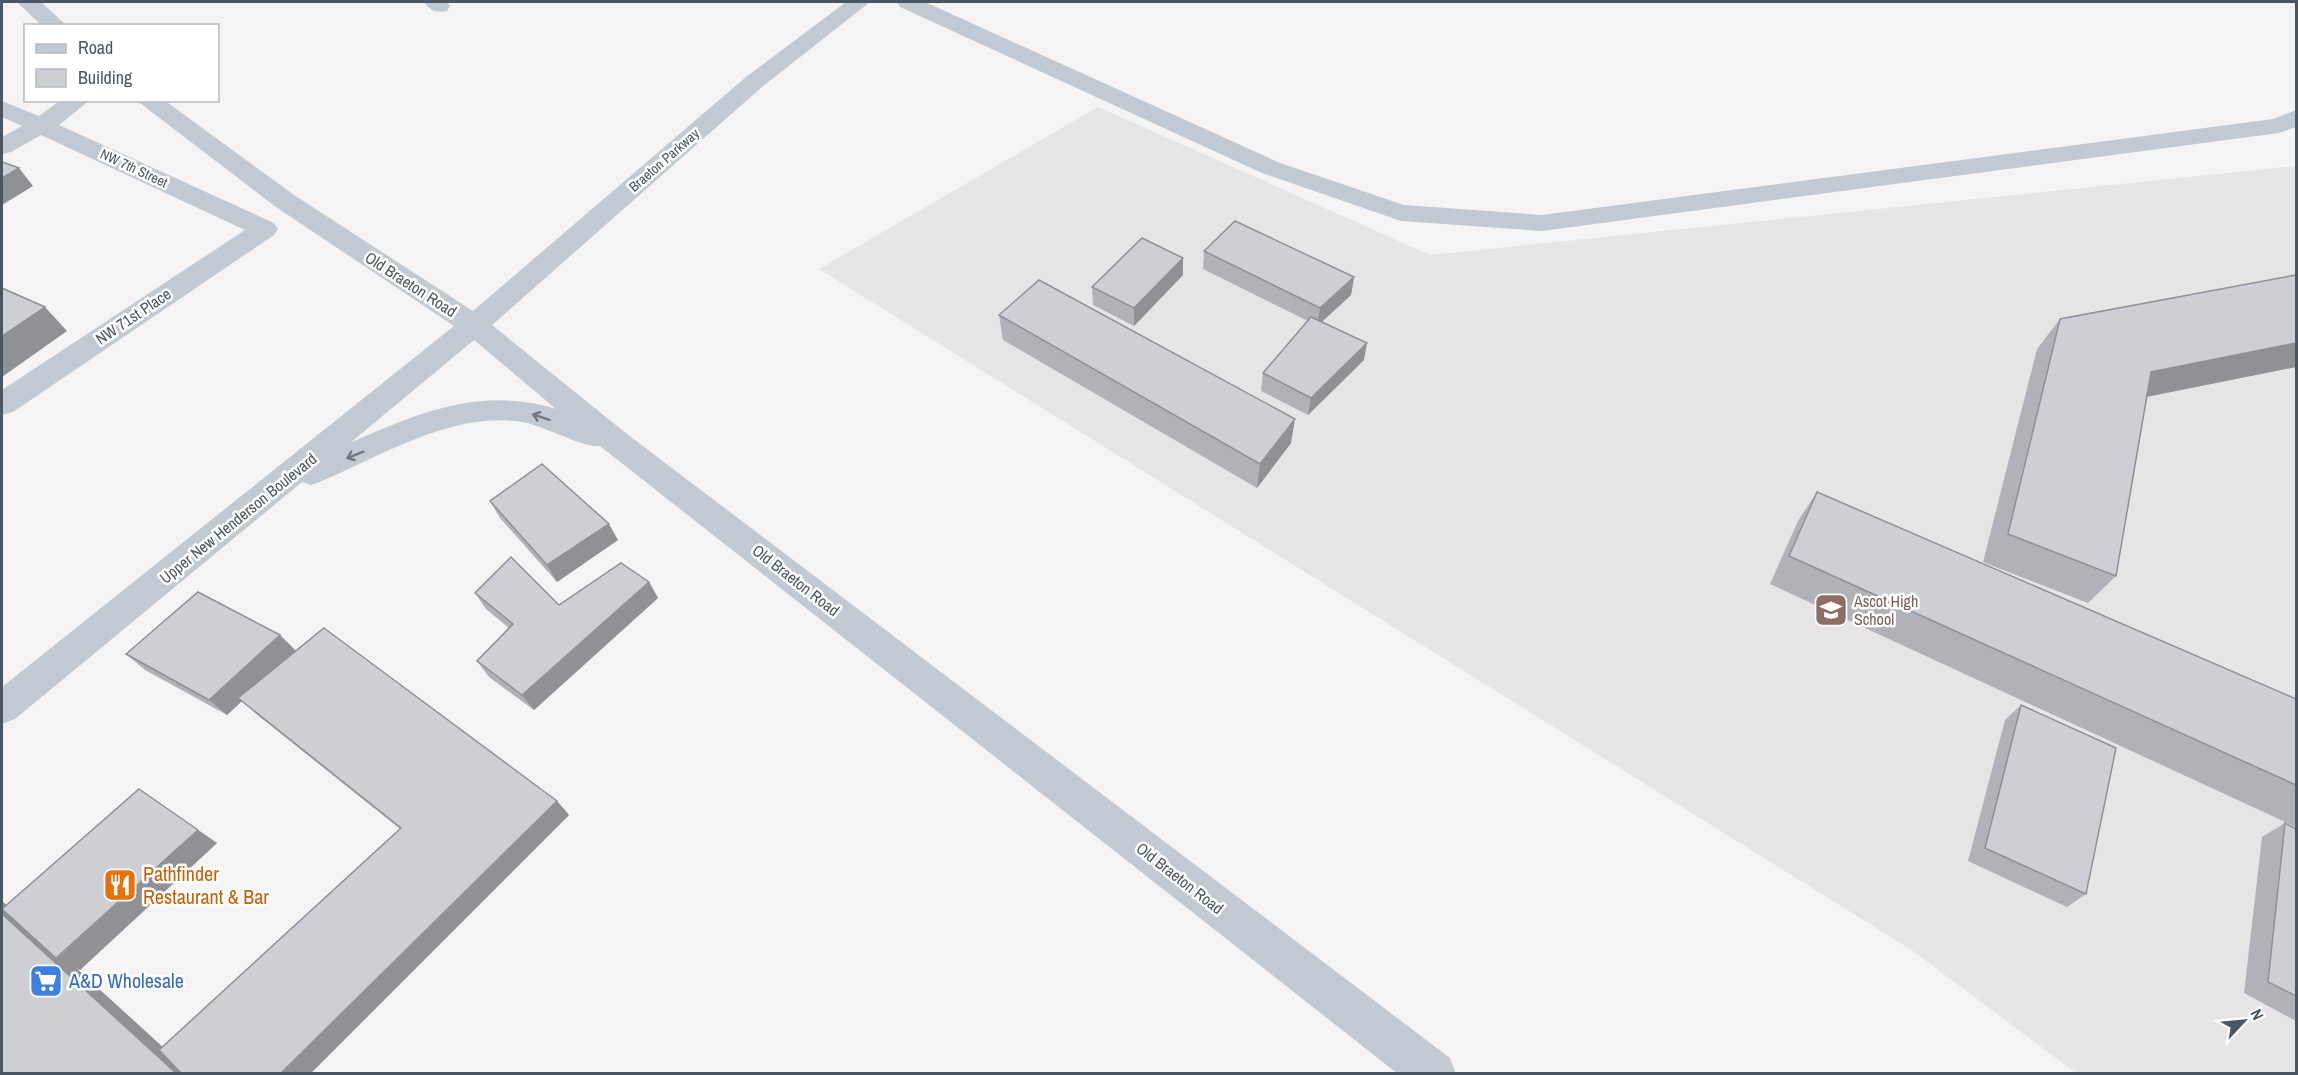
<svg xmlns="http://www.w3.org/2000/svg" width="2298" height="1075" font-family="'Archivo Narrow',sans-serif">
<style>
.education{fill:#e6e4e5}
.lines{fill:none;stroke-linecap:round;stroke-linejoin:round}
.minor{fill:#c1cad2;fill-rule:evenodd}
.wall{fill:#b0b2b7}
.shaded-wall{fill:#909195}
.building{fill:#cdcfd5;stroke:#909195;stroke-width:1.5}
.oneway{stroke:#6e7983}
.labels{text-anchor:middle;stroke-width:5;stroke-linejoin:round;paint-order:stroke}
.far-street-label{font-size:14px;fill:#4a5661;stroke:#fff}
.street-label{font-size:16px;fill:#4a5661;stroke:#fff}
.education-label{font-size:16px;fill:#785e54;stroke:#fff;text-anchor:start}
.near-food-label{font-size:20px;fill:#c56008;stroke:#fff;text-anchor:start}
.near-shop-label{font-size:20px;fill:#366cbe;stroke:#fff;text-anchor:start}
</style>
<rect width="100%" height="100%" fill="#f5f3f3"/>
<!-- education -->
<path class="education" d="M1098,107L1430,255L2296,166V1073H2076L1913,951L819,269Z"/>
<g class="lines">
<!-- minor -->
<g class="minor">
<path d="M17,2H41L67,26H42Z"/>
<path d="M424,2H447L450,6L447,11C436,13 430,11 424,2Z"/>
<path d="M846,2H870L762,87L492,325L627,434L1450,1058L1456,1074H1398L600,446C585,449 543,425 522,422C453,411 383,455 322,481L311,485L302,482L15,719L2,724V687L454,326L276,207L136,100H164L294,195L473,311L746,77ZM474,340L556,409C481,386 418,413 350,443Z"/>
<path d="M897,2H925L1280,163L1404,205L1542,215L2273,119L2296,110V127L2279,133L1542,231L1401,221L1262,173L900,7Z"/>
<path d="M61,100H90L59,125L274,223L278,229L274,235L13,412L2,415V390L245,230L41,135L11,152L2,154V137L22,126L2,117V101L39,116Z"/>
</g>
</g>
<!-- wall -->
<g class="wall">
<path d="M1204,251L1354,277L1351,295L1322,322L1364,360L1308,415L1261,391L1263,373L1308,321L1203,269Z"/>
<path d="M1183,275L1134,326L1093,305L1092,287Z"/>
<path d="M2296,275V367L2147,397L2116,576L2088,603L1983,562L2037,349L2060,319Z"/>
<path d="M999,315L1291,443L1257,488L1003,340Z"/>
<path d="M1817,492L2296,699V827L1770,584L1798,521Z"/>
<path d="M490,501L618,540L557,582L500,518Z"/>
<path d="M649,582L658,598L534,710L489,677L477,661L509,628L486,609L475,593L559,605Z"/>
<path d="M280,635L296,651L290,656L557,801L569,815L310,1074H2V901L6,905L198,830L217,843L80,970L76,968L163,1047L400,829L255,713L242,701L227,715L145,670L126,654Z"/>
<path d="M2021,705L2086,894L2067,907L1968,861L2005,720Z"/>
<path d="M2285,823L2296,829V1021L2244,993L2262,837Z"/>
</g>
<!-- shaded-wall -->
<g class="shaded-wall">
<path d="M19,168L33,186L2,205V178Z"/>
<path d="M1183,258V275L1134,326V308Z"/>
<path d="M1354,277L1351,295L1317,326L1320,308Z"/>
<path d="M45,307L67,331L2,377V336Z"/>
<path d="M1367,343L1364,360L1308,415L1311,398Z"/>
<path d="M2296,343V367L2125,401L2151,372Z"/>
<path d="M1295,419L1291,443L1257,488L1260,464Z"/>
<path d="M609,524L618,540L557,582L547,565Z"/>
<path d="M649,582L658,598L534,710L522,695Z"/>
<path d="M280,635L296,651L227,715L209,700Z"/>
<path d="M557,801L569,815L310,1074H280Z"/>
<path d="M198,830L217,843L80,970L76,968L192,1074H177L2,914V901L61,955Z"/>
</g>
<!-- building -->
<g class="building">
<path d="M2,162L19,168L2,178Z"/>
<path d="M1235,221L1354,277L1320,308L1204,251Z"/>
<path d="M1142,238L1183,258L1134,308L1092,287Z"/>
<path d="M2296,275V343L2151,372L2116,576L2008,534L2060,319Z"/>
<path d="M1039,280L1295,419L1260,464L999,315Z"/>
<path d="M2,288L45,307L2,336Z"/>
<path d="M1311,317L1367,343L1311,398L1263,373Z"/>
<path d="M542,464L609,524L547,565L490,501Z"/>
<path d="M1817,492L2296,699V785L1789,556Z"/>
<path d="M511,557L559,605L621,563L649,582L522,695L477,661L513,624L475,593Z"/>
<path d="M198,592L280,635L209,700L126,654Z"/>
<path d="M324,628L557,801L280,1074H182L159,1050L401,828L238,698Z"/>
<path d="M2021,705L2116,748L2086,894L1985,848Z"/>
<path d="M139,789L198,830L56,958L2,909Z"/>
<path d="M2285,823L2296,829V996L2268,982Z"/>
<path d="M2,914L177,1074H2Z"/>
</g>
<!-- one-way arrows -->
<defs><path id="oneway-shaft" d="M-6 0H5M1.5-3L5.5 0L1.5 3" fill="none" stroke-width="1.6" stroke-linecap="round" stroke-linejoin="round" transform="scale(1.5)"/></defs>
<g class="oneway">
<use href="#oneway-shaft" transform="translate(541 417) rotate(-162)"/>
<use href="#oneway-shaft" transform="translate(355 455) rotate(158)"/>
</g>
<!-- icons -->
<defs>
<g id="school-square" transform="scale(1.725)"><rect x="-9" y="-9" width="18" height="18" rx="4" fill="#8d6e63" stroke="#fff"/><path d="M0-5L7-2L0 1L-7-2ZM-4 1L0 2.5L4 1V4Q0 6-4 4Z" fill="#fff"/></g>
<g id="restaurant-square" transform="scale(1.725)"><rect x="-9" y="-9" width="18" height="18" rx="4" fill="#e8710a" stroke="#fff"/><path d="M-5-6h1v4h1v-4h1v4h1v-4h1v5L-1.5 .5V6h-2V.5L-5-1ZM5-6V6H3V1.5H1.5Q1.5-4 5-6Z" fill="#fff"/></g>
<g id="supermarket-square" transform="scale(1.725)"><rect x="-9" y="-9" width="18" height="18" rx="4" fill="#3f7fe0" stroke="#fff"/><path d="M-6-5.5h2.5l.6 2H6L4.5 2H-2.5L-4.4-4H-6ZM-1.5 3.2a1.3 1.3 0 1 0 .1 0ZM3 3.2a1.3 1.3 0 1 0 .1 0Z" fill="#fff"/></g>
</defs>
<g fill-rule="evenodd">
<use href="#school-square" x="1831" y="610"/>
<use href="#restaurant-square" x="120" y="885"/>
<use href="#supermarket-square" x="46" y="981"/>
</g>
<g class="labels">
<!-- far-street labels -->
<g class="far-street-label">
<text transform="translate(664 160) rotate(-41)" y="5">Braeton Parkway</text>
<text transform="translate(134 168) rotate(25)" y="5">NW 7th Street</text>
</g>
<!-- street labels -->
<g class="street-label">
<text transform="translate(411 284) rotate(33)" y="6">Old Braeton Road</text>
<text transform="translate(133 316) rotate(-34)" y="6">NW 71st Place</text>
<text transform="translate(238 518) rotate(-39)" y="6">Upper New Henderson Boulevard</text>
<text transform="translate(796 580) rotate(38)" y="6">Old Braeton Road</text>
<text transform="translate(1180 878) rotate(38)" y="6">Old Braeton Road</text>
</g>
<!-- education labels -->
<g class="education-label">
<text x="1854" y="607">Ascot High<tspan x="1854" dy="18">School</tspan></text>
</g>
<!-- near-food labels -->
<g class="near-food-label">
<text x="143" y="881">Pathfinder<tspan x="143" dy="23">Restaurant &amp; Bar</tspan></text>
</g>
<!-- near-shop labels -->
<g class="near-shop-label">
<text x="69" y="988">A&amp;D Wholesale</text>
</g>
</g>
<!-- border -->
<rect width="2298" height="1075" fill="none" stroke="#4a5661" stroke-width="6"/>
<!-- legend -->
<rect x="24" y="24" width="195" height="78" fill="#ffffff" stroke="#b7bbc0" stroke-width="1.5"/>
<rect x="36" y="44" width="30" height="9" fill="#c1cad2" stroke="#b7bbc0" stroke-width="1.5"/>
<text x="78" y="54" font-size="18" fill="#4a5661">Road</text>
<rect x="36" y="69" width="30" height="18" fill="#cdcfd5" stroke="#b7bbc0" stroke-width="1.5"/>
<text x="78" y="84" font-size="18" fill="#4a5661">Building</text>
<!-- north arrow -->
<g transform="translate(2244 1021) rotate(64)" stroke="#ffffff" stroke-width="4.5" paint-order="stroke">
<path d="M0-4.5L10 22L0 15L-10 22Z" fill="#4a5661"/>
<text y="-9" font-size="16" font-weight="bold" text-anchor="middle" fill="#4a5661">N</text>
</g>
</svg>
